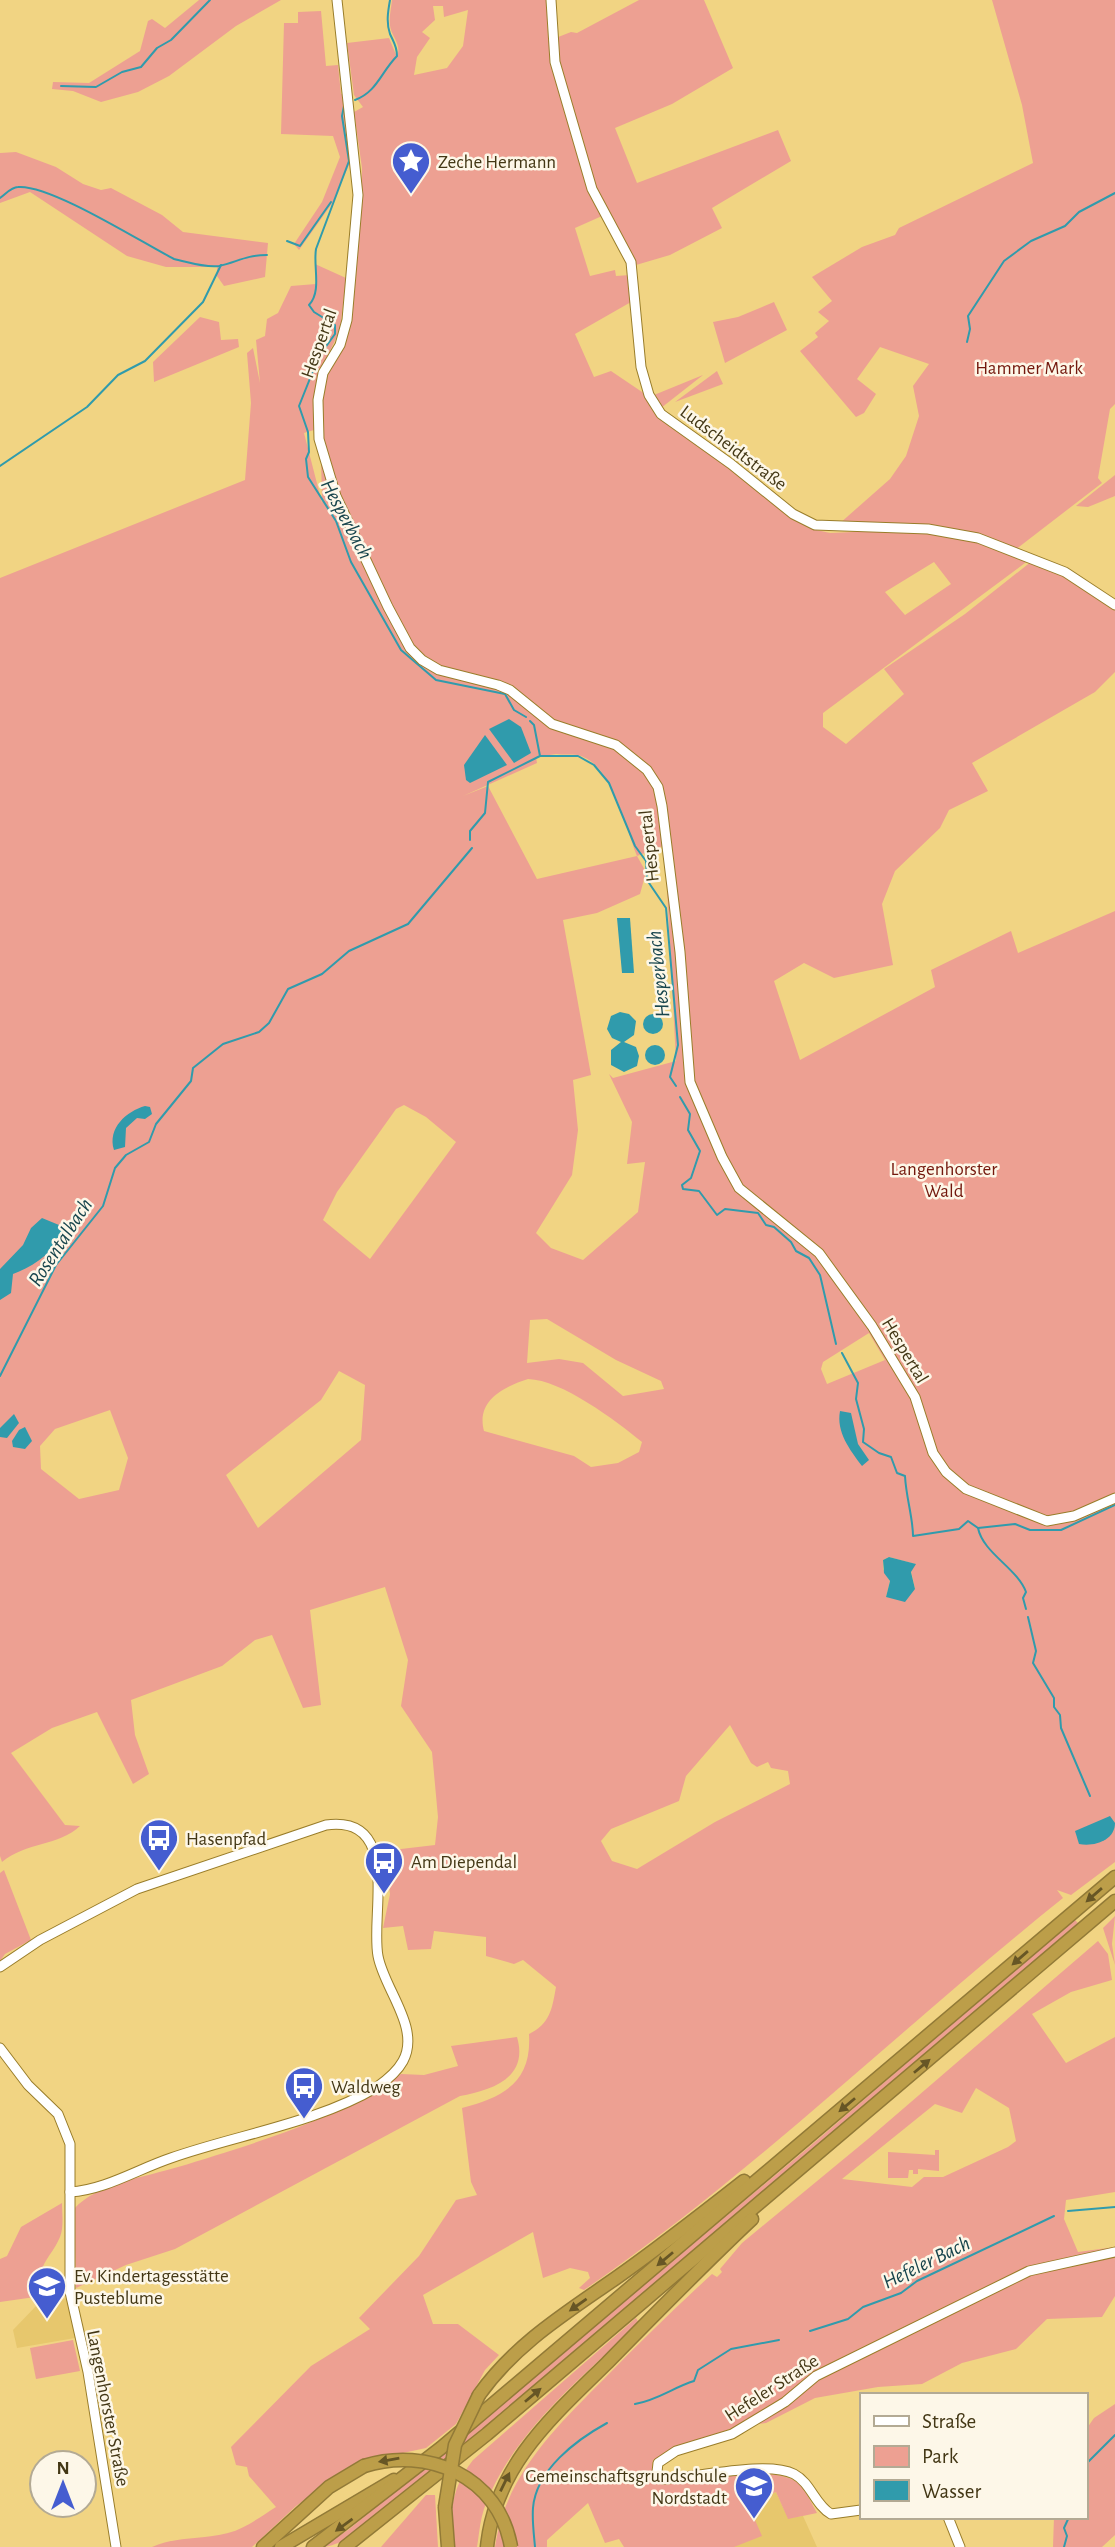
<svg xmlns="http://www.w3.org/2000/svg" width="1115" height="2547" font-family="'Alegreya Sans',sans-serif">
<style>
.built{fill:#e7c76d}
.green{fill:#eda092;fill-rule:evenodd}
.water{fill:#309bac}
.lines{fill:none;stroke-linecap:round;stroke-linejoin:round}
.stream{stroke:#309bac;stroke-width:2}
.secondary-casing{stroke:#997d2a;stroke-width:11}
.highway-casing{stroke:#927a37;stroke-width:15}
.secondary{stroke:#fff;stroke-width:9}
.highway{stroke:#bc9e49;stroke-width:12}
.highway-bridge-casing{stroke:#927a37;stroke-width:15;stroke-linecap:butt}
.highway-bridge{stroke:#bc9e49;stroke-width:12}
.oneway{fill:#675625}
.labels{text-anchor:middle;stroke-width:5;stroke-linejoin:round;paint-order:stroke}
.poi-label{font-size:19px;fill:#433715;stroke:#fdf7e8;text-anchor:start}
.street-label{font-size:19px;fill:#433715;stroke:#fdf7e8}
.park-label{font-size:19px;fill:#73180d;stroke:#fdf7e8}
.water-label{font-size:21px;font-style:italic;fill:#18454d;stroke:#fdf7e8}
</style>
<rect width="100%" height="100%" fill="#f1d483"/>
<!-- built -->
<g class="built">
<path d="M67,2298L75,2338L17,2348L13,2330L38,2304Z"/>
<path d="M776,2492L788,2518L803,2516L817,2547H652Z"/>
</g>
<!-- green -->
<g class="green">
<path d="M199,0H281L236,26L169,76L138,92L101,102L73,91L52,89L53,82L89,83L140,51L148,21L152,19L165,28Z"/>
<path d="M392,0H547L548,41L571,32L577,33L639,0H704L733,68L672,104L615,128L637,183L778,130L791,161L712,208L722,228L670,255L636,265L602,216L575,228L590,276L615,270L616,276L630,275L631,302L575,334L594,377L611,371L645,394L670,427L734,470L796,521L812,529L830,533L901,530L959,536L1029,560L823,713V727L846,744L904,694L884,669L965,614L1032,561L1064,573L1115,607V672L1095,692L972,763L988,791L949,810L940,828L895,871L882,904L893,965L834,978L804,963L774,981L800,1060L935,987L931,970L1011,931L1018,953L1115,911V1862L1071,1895L1057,1890L1063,1898C902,2027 754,2173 584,2290L579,2288L590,2278L588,2272L570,2268L543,2278L533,2232L423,2295L433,2324H458L499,2355L485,2370L456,2424L426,2448L366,2461L336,2477L296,2506L252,2547H152C177,2536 202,2540 228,2533C246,2528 260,2517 276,2507L249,2476L247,2467L236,2465L231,2447L311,2366L370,2329L359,2318L419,2256L456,2200L477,2195L471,2182L462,2108C504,2097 532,2082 529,2034C550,2024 552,2009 556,1987L523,1960L514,1964L486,1956V1937L434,1931L431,1949L408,1950L403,1926L383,1928L390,1894L384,1851L435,1845L438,1817L432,1752L401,1706L408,1660L385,1587L310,1610L321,1705L303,1708L272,1635L255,1640L222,1666L131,1700L135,1735L149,1774L133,1784L97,1712L52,1728L11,1753L65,1825L80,1826C59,1846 26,1842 2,1862L0,1856V578L245,480L251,403L247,353L253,348L260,383L256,340L265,336L267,319L278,313L291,286L316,284L315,264L346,278L340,330L317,378L314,430L304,433L322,503C322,460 316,413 327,372C332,355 345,340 351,322L361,199L362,168L354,112L363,107L354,95L347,43L389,38L397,57C401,45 395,41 391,30C388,20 391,10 392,0ZM433,6H443L444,17L468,10L463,46L447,68L414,75L417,57L430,38L422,32L435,20ZM934,562L951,584L905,615L885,592ZM618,746L650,769L663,812L676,1061L613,1078L609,1074L632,1122L627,1164L645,1162L638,1212L583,1260L551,1248L536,1233L572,1175L578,1130L573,1080L591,1075L563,920L597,913L640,894L646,872L637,856L663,846L656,791L649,770ZM556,754C563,755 571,754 578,755C612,763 625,826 637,856L537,879L488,786L463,796L537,763L536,757ZM404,1105L426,1117L456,1142L370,1259L323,1220L337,1192L396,1109ZM547,1319L616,1360L661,1381L664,1389L623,1396L583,1363L559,1359L527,1363L530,1320ZM869,1333L885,1360L827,1384L821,1369L823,1362ZM339,1371L365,1385L361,1440L258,1528L226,1475L321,1400ZM528,1379C562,1380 615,1420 642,1442L639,1452L618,1463L591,1467L574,1456L484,1431C476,1401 503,1387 528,1379ZM110,1410L128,1458L119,1490L79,1499L41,1469L40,1446L55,1429ZM889,1557L915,1564L911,1571L915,1589L886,1597L890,1581L883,1569V1560ZM730,1725L751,1763L757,1767L768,1762L771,1768L788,1771L790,1784L715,1822L637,1869L612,1861L601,1841L611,1829L679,1801L686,1776Z"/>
<path d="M992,0H1115V404L1110,409L1098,478L1102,483L1015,550L904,524H839L890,479L906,456L919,416L913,386L929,364L880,347L857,379L876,394L864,413L856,417L800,351L818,337L815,333L829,321L818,312L832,301L812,277L862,247L895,235L899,228L1033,163L1022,105Z"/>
<path d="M321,11L326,66L338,65L341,94L346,93L353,165H349L333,202L299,250L294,244L322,202L340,157L333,136L281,134L284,23H298V12Z"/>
<path d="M16,152L56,167L83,184L101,190L111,188L162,215L183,232L268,243L265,277L224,286L217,276V267H166L127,256L30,192L0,203V153Z"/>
<path d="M774,302L787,330L725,363L713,322L738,317Z"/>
<path d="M200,317L219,322L221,340L238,339L239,347L154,382L153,362Z"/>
<path d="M717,371L723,384L675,402Z"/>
<path d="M703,375L661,408L654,395Z"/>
<path d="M1115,475V496L1088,507L1076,506Z"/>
<path d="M4,1870L31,1940L5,1954L0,1961V1873Z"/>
<path d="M1115,1916L1112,1944L1115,1965L1103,1928Z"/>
<path d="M1074,1919L1079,1924L428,2477C403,2496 351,2547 321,2547L348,2530L474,2427L809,2147Z"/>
<path d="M1098,1941L1108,1954L1112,1980L1071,1992L1032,2014L1066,2063L1115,2037V2192L1066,2200L1064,2219L1078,2252L1115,2247V2296L1102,2317L1047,2319L1016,2349L962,2363L922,2384L878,2387L815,2398L766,2423L732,2428L653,2460L652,2472L661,2482C692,2481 779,2462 800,2485C807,2493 812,2504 817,2513L788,2519L776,2492L748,2504L762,2536L734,2547H624L619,2539L605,2543L588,2503L547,2540V2547H514L504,2543V2547H495C505,2476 555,2428 604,2379C639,2343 675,2308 712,2274L717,2277L722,2272L720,2269L742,2243L868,2139ZM976,2088L1009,2108L1016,2141L1008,2147L943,2177H924L912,2187L842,2179L935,2104L962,2113Z"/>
<path d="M517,2037C529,2078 492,2090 460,2096L175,2249L126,2265L76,2288L74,2209C97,2183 146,2177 178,2167C246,2146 346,2117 401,2074L424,2075L458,2066L451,2046Z"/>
<path d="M935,2150H939V2171L918,2169V2174H913V2170H909L908,2178H888V2152L935,2155Z"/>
<path d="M62,2203C62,2213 64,2227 60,2237C50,2261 26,2273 56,2294L0,2302V2259L7,2256L21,2227Z"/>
<path d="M636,2318L639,2323C583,2377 511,2433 484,2509C480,2521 479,2535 477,2547H454C447,2515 453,2485 473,2460Z"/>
<path d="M73,2340L80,2371L36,2379L30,2348Z"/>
<path d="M1115,2404V2535L1102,2547H1053L1054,2517H1085V2431L1094,2418Z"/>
<path d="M426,2495H435L438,2547H381Z"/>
</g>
<!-- water -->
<g class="water">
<path d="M509,719L521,727L531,753L514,763L489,729Z"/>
<path d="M485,735L507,765L470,783L466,780L464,765Z"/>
<path d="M617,918H630L634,973H622Z"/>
<path d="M620,1012L629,1014L636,1021L634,1035L624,1042L636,1047L639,1056L637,1066L624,1072L611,1065V1050L621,1042L612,1038L607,1029L611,1016Z"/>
<circle cx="653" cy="1024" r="10"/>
<circle cx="655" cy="1055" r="10"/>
<path d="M145,1106L150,1107L152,1114L145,1119L137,1118L126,1128L125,1147L114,1150C107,1128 127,1111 145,1106Z"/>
<path d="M42,1218L59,1225L65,1232C51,1253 37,1265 13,1274L11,1293L0,1300V1269L23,1245L31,1228Z"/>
<path d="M840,1411L851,1413L858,1444L869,1460L862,1466C850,1450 836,1432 840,1411Z"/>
<path d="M14,1414L19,1423L7,1438L0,1437V1428Z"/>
<path d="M25,1427L32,1441L25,1449L13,1447L12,1441L19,1430Z"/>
<path d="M889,1557L916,1564L911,1572L915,1589L905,1602L886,1597L890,1581L884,1573L883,1560Z"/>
<path d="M1110,1816L1115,1823C1115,1840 1095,1847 1079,1844L1075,1831Z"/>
</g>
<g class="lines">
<!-- stream -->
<g class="stream">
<path d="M61,86L96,87L122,72L141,67L157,48L171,40L210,0"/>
<path d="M355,100C377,92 381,72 397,56C397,46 394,43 390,34C386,23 388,11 390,0"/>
<path d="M344,106L342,116L349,161L316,249C313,267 322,291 309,305L314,312L335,325V334L319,356L299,406L308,432L309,452L306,459L308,477L336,521L351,562L401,650L436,680L505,694L514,710L526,717"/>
<path d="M0,198C6,194 11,187 18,187C50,184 141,242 174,259C188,262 205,268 219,266C237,262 246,255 267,255"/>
<path d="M287,241L300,246L331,202"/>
<path d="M967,342L970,329L968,316L1004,261L1031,241L1065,226L1079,212L1115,193"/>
<path d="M0,466L87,407L118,375L145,361L203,302L221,265"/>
<path d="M540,756H578L594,765L609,783L635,846L646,861L647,880L666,908L678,1045L670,1077L676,1086"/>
<path d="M470,840V831L485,813L488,782L540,756L534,725L530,721"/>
<path d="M680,1097L690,1114L688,1130L700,1151L691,1178L682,1185L683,1189L699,1191L717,1215L725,1209L758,1213L766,1225L774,1227L791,1242L796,1251L809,1258L820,1275L836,1344"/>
<path d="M842,1353L858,1383L856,1399L864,1429L863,1442L879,1453L891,1457L897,1473L905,1476C906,1497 913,1518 913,1536L959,1529L968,1521L978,1528L1015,1524L1030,1530H1061L1115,1505"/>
<path d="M0,1376L56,1265L103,1206L115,1168L126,1155L149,1142L156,1124L191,1081L193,1068L223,1044L259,1032L269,1023L288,989L322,974L349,951L408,924L472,848"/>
<path d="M978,1528C983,1553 1017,1568 1026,1592L1023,1598L1026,1609"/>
<path d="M1028,1617L1036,1651L1033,1663L1054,1698V1707L1060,1715L1061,1728L1090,1796"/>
<path d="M1068,2211L1115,2207"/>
<path d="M810,2331L848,2319L863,2307L901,2293L917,2281L1054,2216"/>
<path d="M635,2404C658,2400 674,2387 694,2381L698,2370L731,2349L779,2340"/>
<path d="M1085,2465L1115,2435"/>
<path d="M535,2547C534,2535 532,2521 533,2508C536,2470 576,2440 607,2423"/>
<path d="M1064,2547L1067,2536L1064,2528L1069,2517"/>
</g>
<!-- secondary casing -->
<g class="secondary-casing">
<g id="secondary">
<path d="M337,0L358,195L347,320L340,345L323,373L318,400L319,439L336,496L388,607L410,648L422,660L439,670L498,685L510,690L552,724L616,745L647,770L658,787L662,806L680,952L690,1082L722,1157L739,1188L819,1253L872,1326L915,1397L933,1453L946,1472L966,1489L1047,1521L1074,1516L1115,1498"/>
<path d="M551,0L555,62L592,189L631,262L641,367L649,395L661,414L731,464L793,514L815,525L928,529L978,538L1065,572L1115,605"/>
<path d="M0,1967L40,1940L137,1889L326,1825C402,1815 370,1915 378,1956C384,1989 421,2028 403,2061C397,2072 387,2080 377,2087C317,2123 236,2135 171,2158C138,2169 105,2190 70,2192"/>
<path d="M0,2048L28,2085L58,2114L70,2144V2292L88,2372L116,2547"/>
<path d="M861,2510L831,2514C815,2505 811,2483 794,2474C767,2460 695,2478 663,2479L657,2472L658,2463L676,2451L732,2434L785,2402L816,2376L1029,2271L1115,2252"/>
<path d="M948,2517L960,2547"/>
</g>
</g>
<!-- highway casing -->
<g class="highway-casing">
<g id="highway">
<path d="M479,2395C515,2344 566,2313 616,2278C660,2247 702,2214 744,2181"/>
<path d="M445,2507L448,2547"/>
<path d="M263,2547L329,2487L364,2466"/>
<path d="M281,2547L394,2480"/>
<path d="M313,2547L441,2448L1115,1877"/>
<path d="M345,2547L487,2434L1115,1901"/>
<path d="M487,2547C495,2466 552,2417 607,2363C655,2314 702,2266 752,2219"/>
</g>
</g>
<!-- secondary -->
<use href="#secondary" class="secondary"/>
<!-- highway -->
<use href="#highway" class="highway"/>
<!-- highway-bridge casing -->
<g class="highway-bridge-casing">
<g id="highway-bridge">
<path d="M364,2466C427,2446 499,2476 511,2547"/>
<path d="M445,2507L455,2445L479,2395"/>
</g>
</g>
<!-- highway-bridge -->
<use href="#highway-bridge" class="highway-bridge"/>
</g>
<!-- one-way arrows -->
<defs><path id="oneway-solid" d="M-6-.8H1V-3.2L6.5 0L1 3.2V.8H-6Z" transform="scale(1.75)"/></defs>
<g class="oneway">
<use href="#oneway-solid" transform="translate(1094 1895) rotate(139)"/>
<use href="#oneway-solid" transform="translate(1020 1958) rotate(139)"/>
<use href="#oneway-solid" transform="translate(922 2066) rotate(-40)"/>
<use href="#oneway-solid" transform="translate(847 2105) rotate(140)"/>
<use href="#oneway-solid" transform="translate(665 2259) rotate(140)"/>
<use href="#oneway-solid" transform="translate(578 2305) rotate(145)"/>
<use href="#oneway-solid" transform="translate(533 2395) rotate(-40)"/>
<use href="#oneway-solid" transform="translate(389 2460) rotate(170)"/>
<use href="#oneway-solid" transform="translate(505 2482) rotate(-64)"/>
<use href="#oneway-solid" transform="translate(344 2525) rotate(144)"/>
</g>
<!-- icons -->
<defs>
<g id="sight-pin" transform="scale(2.0125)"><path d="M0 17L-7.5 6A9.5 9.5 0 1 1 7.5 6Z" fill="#455dd0" stroke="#fdf7e8"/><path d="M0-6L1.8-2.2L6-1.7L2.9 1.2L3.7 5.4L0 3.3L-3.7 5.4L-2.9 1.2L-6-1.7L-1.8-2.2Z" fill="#fff"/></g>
<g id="bus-pin" transform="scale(2.0125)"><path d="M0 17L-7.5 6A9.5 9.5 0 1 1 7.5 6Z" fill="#455dd0" stroke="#fdf7e8"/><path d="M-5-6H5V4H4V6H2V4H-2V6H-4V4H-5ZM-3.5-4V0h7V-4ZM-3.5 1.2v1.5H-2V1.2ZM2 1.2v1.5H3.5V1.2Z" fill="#fff"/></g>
<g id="school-pin" transform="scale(2.0125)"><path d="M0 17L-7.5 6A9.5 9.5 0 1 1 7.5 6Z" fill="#455dd0" stroke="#fdf7e8"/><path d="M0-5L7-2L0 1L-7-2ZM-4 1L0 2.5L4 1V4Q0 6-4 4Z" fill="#fff"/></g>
</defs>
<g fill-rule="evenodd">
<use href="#sight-pin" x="411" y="161"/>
<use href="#bus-pin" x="159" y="1838"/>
<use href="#bus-pin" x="384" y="1861"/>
<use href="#bus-pin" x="304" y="2086"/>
<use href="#school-pin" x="47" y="2286"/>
<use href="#school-pin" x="754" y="2486"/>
</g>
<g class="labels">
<!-- poi labels -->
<g class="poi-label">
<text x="438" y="168">Zeche Hermann</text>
<text x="186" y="1845">Hasenpfad</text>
<text x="411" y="1868">Am Diependal</text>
<text x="331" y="2093">Waldweg</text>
<text x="74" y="2282">Ev. Kindertagesstätte<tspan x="74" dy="22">Pusteblume</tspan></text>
<text x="727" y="2482" text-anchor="end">Gemeinschaftsgrundschule<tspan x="727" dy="22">Nordstadt</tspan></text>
</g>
<!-- street labels -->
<g class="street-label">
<text transform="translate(318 343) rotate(-70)" y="7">Hespertal</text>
<text transform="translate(734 447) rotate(37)" y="7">Ludscheidtstraße</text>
<text transform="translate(648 846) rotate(-96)" y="7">Hespertal</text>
<text transform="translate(906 1350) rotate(59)" y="7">Hespertal</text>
<text transform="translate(771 2387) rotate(-33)" y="7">Hefeler Straße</text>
<text transform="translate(109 2408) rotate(79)" y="7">Langenhorster Straße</text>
</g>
<!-- park labels -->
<g class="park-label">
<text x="1029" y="374">Hammer Mark</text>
<text x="944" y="1175">Langenhorster<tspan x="944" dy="22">Wald</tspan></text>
</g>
<!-- water labels -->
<g class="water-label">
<text transform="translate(347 519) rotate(62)" y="7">Hesperbach</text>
<text transform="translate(658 974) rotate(-96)" y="7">Hesperbach</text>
<text transform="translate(60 1242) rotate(-57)" y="7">Rosentalbach</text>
<text transform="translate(926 2262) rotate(-26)" y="7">Hefeler Bach</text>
</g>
</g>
<!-- legend -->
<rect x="860" y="2393" width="228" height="126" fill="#fdf7e8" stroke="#b3aa94" stroke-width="2"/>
<rect x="874" y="2416" width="35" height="10" fill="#ffffff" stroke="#b3aa94" stroke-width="2"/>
<text x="922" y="2428" font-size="21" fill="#433715">Straße</text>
<rect x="874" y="2446" width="35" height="21" fill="#eda092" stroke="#b3aa94" stroke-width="2"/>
<text x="922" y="2463" font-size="21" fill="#433715">Park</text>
<rect x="874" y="2480" width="35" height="21" fill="#309bac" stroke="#b3aa94" stroke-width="2"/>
<text x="922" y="2498" font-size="21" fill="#433715">Wasser</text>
<!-- north arrow -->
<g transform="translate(63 2484)"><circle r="33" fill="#fdf7e8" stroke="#b3aa94" stroke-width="2"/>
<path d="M0-5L12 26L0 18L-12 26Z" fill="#455dd0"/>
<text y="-10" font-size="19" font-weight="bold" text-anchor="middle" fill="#433715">N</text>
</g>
</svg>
